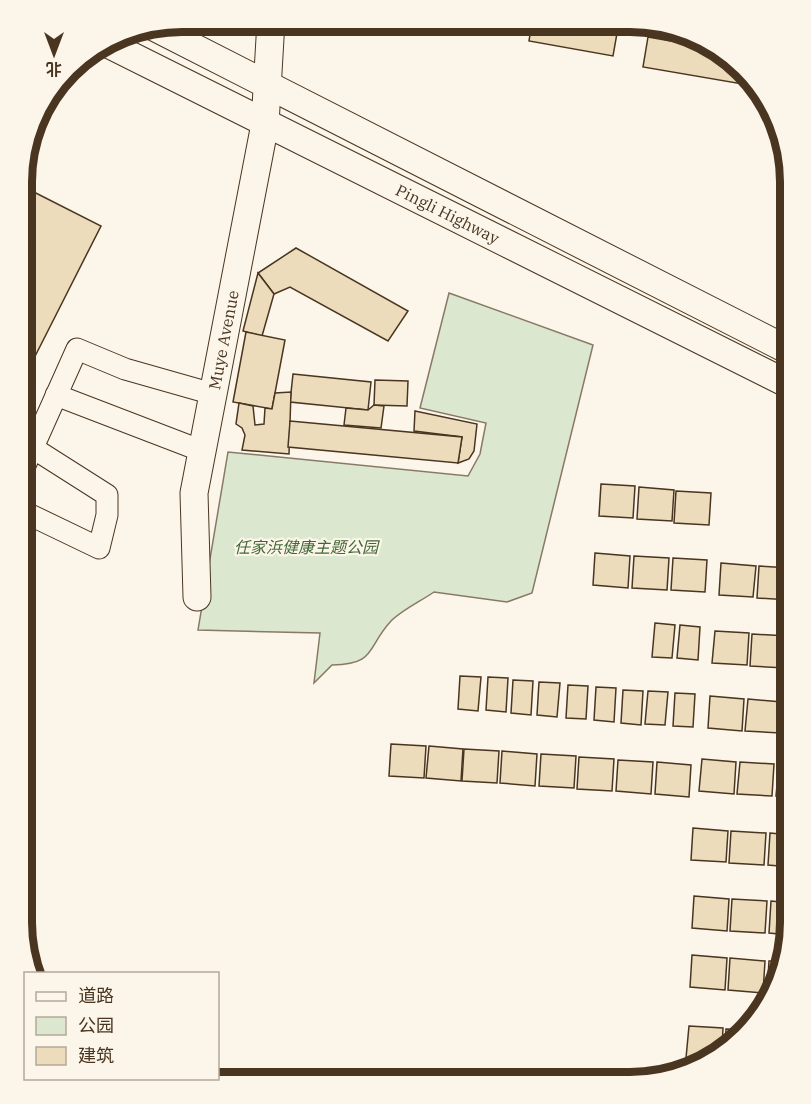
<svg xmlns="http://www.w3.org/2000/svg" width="811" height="1104" font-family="'IBM Plex Serif','Noto Sans SC',serif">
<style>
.green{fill:#dce7d0;stroke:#887966;stroke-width:1.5}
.building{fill:#ecdcbc;stroke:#4a3520;stroke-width:1.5}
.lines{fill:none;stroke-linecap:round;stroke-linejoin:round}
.minor-casing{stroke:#4a3520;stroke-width:23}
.major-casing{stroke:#4a3520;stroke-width:29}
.minor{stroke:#fbf6e9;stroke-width:21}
.major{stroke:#fbf6e9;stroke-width:27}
.labels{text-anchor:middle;stroke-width:4.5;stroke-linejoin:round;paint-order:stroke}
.street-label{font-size:16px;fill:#4a3520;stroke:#fbf6e9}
.park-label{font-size:16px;font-style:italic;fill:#436837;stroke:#fbf6e9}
.rim{fill:none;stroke:#4a3520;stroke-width:8}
</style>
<rect width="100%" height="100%" fill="#fbf6e9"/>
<!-- green -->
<path class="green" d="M449,293L593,345L532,593L507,602L434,592C421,601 402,610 391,621C366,648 377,664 332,665L314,683L320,633L198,630L228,452L468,476L480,454L486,423L420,408Z"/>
<!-- building -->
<g class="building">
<path d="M475,22H526L525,31Z"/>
<path d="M532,22H619L613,56L529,41Z"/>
<path d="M648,37L716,49L727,54L754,86L643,67Z"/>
<path d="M22,186L101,226L22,382Z"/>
<path d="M296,248L408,311L388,341L290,287L274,294L258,273Z"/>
<path d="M258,273L274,294L262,336L243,331Z"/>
<path d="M246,332L285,340L272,409L233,402Z"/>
<path d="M293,374L371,382L368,410L290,402Z"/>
<path d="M375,380L408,381L407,406L374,405Z"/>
<path d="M291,392L289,454L242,450L245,435L242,428L236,424L239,403L253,406L255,425L264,424L265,408L272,409L275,393Z"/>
<path d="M374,405L384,406L381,428L344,425L346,408L368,410Z"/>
<path d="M415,411L477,424L474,451L469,459L458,463L462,437L414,431Z"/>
<path d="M290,421L462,437L458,463L288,447Z"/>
<path d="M601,484L635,486L633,518L599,516Z"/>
<path d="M639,487L674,490L672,521L637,519Z"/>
<path d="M676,491L711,493L709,525L674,523Z"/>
<path d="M595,553L630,556L628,588L593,585Z"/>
<path d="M634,556L669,558L667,590L632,588Z"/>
<path d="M673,558L707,560L705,592L671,590Z"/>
<path d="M721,563L756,566L753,597L719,595Z"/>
<path d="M759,566L790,568V600L757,598Z"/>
<path d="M655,623L675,625L672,658L652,657Z"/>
<path d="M680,625L700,627L698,660L677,658Z"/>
<path d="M715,631L749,633L747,665L712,663Z"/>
<path d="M752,634L787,636L785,668L750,666Z"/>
<path d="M460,676L481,677L478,711L458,709Z"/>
<path d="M488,677L508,678L506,712L486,710Z"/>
<path d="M513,680L533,681L531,715L511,713Z"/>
<path d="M539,682L560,683L557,717L537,715Z"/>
<path d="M568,685L588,686L586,719L566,718Z"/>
<path d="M596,687L616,688L614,722L594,720Z"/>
<path d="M623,690L643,691L641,725L621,723Z"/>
<path d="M648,691L668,692L665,725L645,724Z"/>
<path d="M675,693L695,694L693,727L673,726Z"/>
<path d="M710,696L744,699L742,731L708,728Z"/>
<path d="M748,699L782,702L780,733L745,731Z"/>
<path d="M787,702H790V734L784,733Z"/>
<path d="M391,744L426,746L424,778L389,776Z"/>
<path d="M429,746L463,749L461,781L426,778Z"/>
<path d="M464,749L499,751L497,783L462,781Z"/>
<path d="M502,751L537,754L535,786L500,783Z"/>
<path d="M541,754L576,756L574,788L539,786Z"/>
<path d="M579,757L614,759L612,791L577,789Z"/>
<path d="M702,759L736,762L734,794L699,791Z"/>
<path d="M618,760L653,762L651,794L616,791Z"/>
<path d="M657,762L691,765L689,797L655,794Z"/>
<path d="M740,762L774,764L772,796L737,794Z"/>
<path d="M779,764L790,765V797L776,796Z"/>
<path d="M693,828L728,831L726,862L691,860Z"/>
<path d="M731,831L766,833L764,865L729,863Z"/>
<path d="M770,833L790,835V867L768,865Z"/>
<path d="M694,896L729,899L727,931L692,928Z"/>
<path d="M732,899L767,901L765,933L730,931Z"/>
<path d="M771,901L790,903L789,935L769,933Z"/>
<path d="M692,955L727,958L725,990L690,987Z"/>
<path d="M730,958L765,961L763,993L728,990Z"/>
<path d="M769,961H780L769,993H767Z"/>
<path d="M689,1026L723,1028L722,1048L709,1059L686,1058Z"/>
<path d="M726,1029L743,1030L725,1045Z"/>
</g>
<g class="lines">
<!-- minor casing -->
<g class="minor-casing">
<g id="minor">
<path d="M56,395L202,451"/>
<path d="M22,472L77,349L125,369L213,394"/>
<path d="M22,511L99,548L107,515V495L33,448"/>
</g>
</g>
<!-- major casing -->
<g class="major-casing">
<g id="major">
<path d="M152,26L790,351"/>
<path id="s1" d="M106,43L790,385"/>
<path id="s2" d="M197,597L194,493L265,124L271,21"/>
</g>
</g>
<!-- minor -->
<use href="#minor" class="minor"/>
<!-- major -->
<use href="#major" class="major"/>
</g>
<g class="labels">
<!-- street labels -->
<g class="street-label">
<text dy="6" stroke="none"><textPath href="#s1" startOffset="382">Pingli Highway</textPath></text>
<text dy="6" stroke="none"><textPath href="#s2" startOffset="260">Muye Avenue</textPath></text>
</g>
<!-- park labels -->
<g class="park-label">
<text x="306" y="553">任家浜健康主题公园</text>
</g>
</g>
<!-- crop -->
<path d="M0 0H811V1104H0ZM182 32H630A150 150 0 0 1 780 182V922A150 150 0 0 1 630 1072H182A150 150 0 0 1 32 922V182A150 150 0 0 1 182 32Z" fill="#fbf6e9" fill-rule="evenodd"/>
<path class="rim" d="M182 32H630A150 150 0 0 1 780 182V922A150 150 0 0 1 630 1072H182A150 150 0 0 1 32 922V182A150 150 0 0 1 182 32Z"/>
<!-- legend -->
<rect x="24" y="972" width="195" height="108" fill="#fbf6e9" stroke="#b4a999" stroke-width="1.5"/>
<rect x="36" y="992" width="30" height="9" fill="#fbf6e9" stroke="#b4a999" stroke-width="1.5"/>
<text x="78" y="1002" font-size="18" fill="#4a3520">道路</text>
<rect x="36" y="1017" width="30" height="18" fill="#dce7d0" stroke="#b4a999" stroke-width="1.5"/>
<text x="78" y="1032" font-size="18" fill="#4a3520">公园</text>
<rect x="36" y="1047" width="30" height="18" fill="#ecdcbc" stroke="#b4a999" stroke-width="1.5"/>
<text x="78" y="1062" font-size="18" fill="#4a3520">建筑</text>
<!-- north arrow -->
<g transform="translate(54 54) rotate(180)" stroke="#fbf6e9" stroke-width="4.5" paint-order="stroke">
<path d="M0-4.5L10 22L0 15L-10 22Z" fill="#4a3520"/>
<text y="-9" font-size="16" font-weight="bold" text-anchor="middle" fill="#4a3520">北</text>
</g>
</svg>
